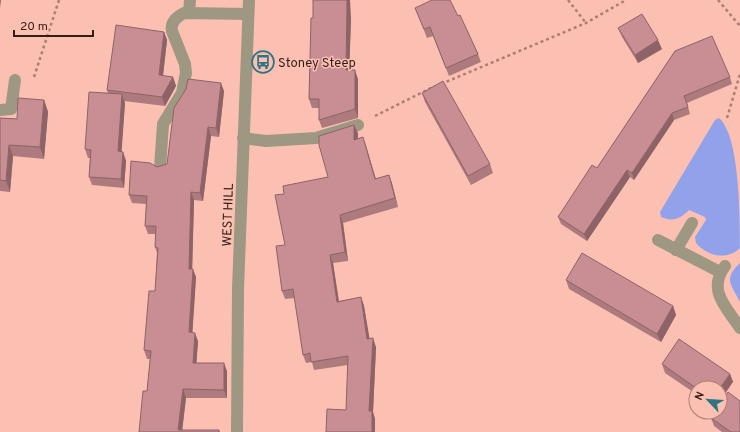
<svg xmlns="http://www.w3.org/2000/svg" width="740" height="432" font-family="Overpass,sans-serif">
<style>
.green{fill:#91a2eb}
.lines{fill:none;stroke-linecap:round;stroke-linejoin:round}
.path{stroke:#ac7f75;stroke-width:2.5;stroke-dasharray:3 3;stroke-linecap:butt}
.minor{stroke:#9e9781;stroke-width:12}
.wall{fill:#ad7a7e}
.shaded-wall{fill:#8d6367}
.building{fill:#c98e93;stroke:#8d6367}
.labels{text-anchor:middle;stroke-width:3;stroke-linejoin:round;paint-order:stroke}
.poi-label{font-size:13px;fill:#331d18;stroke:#fcc0b2;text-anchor:start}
.street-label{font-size:13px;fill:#331d18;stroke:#fcc0b2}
</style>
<rect width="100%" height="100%" fill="#fcc0b2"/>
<!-- green -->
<g class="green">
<path d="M719,118C740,136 740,218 740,248C727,261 707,256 696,243L695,237L706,220L705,217L689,210C680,219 673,222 661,217L660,212L715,120Z"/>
<path d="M740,263V302C731,284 723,279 740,263Z"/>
</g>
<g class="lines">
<!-- path -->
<g class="path">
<path d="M568,0L586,23"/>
<path d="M718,0L740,26"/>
<path d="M34,77L59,0"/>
<path d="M441,84L586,23L626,0"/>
<path d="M375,116L435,86"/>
<path d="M727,118L740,74"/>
</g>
<!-- minor -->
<g class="minor">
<path d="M189,13L190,0"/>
<path d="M0,110L11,109L15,80"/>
<path d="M243,138L266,141L316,138L358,125"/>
<path d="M160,168L163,124L182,93L186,73L185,64L172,31C170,22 177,17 184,13L248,14"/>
<path d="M658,240L720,272"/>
<path d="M676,250L692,223"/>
<path d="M725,266C707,290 726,307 740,328"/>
<path d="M237,432L238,289L249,0"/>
</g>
</g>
<!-- wall -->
<g class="wall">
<path d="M415,8L458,16L478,54L481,62L449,76L433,36L427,38Z"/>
<path d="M313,18H351L349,70L358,79V118L322,128L319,120V108H312L309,99Z"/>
<path d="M618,28L662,49L638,63L622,37Z"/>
<path d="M164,32L167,40L163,76L173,77L176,86L165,106L124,101L125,103L121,152H123L126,161L124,188L92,185L89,177L90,158H88L85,149L108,93L107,90Z"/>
<path d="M675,51L730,77L732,84L687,103L690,114L674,120L634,180L630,177L587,241L561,224L558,217L597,168Z"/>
<path d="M224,91L219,137L211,136L203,201L194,200L192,269L196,277L192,332L198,341L196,363L227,371V398H186L182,430H219L220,432H139L147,391L150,359H147L144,350L155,291L157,253L155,247L156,234H148L145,226L146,204L132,203L129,195L157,167L167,164Z"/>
<path d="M422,93L490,164L493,173L471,185L425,102Z"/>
<path d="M44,100L48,112L44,159L13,156L10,192L0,191V118L17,119Z"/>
<path d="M358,133V139L366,146L376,179L389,175L398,207L343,223L348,261L333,263L339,301L361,297L364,306L369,339L376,347L373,412L375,419V432H326L346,410L348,365L314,370L312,362L306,363L303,355L295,298L285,299L282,291L285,245L284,194L328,177Z"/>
<path d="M566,280L673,306L676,315L661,342L569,289Z"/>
<path d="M662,364L730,374L733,382L696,388V394L665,373Z"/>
<path d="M711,418L740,432H722L714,426Z"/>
</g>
<!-- shaded-wall -->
<g class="shaded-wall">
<path d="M0,0H1L0,8Z"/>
<path d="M347,0H350L351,18L349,79L346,70Z"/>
<path d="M164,32L167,40L162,84L159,75Z"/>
<path d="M658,40L662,49L638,63L635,55Z"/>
<path d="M355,70L358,79V118L355,109Z"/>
<path d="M173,77L176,86L165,106L162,97Z"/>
<path d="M221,83L224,91L219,137L216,128Z"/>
<path d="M122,94L125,103L121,160L118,151Z"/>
<path d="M44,100L48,112L44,159L40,147Z"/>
<path d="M672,113L674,120L634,180L632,173Z"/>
<path d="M354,125L358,133L357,148L354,140Z"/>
<path d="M208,127L211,136L203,201L200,193Z"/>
<path d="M363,137L366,146L378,187L375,179Z"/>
<path d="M9,145L13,156L10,192L6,181Z"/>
<path d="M123,152L126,161L124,188L121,179Z"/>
<path d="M627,170L630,177L587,241L584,234Z"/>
<path d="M389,175L392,183L398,207L395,198Z"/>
<path d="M191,192L194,200L192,277L189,269Z"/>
<path d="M340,215L343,223L348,261L345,252Z"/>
<path d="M330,255L333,263L340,310L337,302Z"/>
<path d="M193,269L196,277L192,340L189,332Z"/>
<path d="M361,297L364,306L371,347L367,339Z"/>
<path d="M673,306L676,315L661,342L657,334Z"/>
<path d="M195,333L198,341L196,371L193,363Z"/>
<path d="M373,338L376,347L373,412L375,419V432H372L369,411Z"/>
<path d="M224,363L227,371V398L224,390Z"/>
<path d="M730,374L733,382L720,401V388Z"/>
<path d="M183,389L186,398L182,432L178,430Z"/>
</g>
<!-- building -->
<g class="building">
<path d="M313,0H347L346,70H355V109L319,120V99H309L311,18H313Z"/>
<path d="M432,0H450L458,16L460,15L478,54L446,68L430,27L424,29L415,8Z"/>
<path d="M642,14L658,40L635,55L618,28Z"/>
<path d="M116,25L164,32L159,75L173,77L162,97L107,90Z"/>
<path d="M712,36L730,77L684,96L688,107L672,113L632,173L627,170L584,234L558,217L592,165L597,168L675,51Z"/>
<path d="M188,79L221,83L216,128L208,127L200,193L191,192L189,269H193L189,332L195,333L193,363H224V390L183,389L178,430H219V432H139L143,391H147L151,351L144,350L149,291H155L158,248L155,247L156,226H145L147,196L129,195L131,161L150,163L157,167L167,164L174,108L186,89Z"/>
<path d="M443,81L490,164L468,176L422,93Z"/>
<path d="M89,92L122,94L118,151L123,152L121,179L89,177L91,150L85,149Z"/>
<path d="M18,98L44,100L40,147L9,145L6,181L0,180V118L17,119Z"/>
<path d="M354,125V140L363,137L375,179L389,175L395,198L340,215L345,252L330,255L337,302L361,297L367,339L373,338L369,411H372V432H326L327,409L346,410L348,356L311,362L310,353L303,355L293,289L282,291L276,246L285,245L275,195L284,194L283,186L328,177L319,145V136Z"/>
<path d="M582,253L673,306L657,334L566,280Z"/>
<path d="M679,339L730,374L720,388H696L662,364Z"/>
<path d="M728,392L740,401V432H731L711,418L715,412H720V404Z"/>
</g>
<!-- icons -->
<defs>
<g id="bus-ring" transform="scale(1.15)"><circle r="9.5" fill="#fcc0b2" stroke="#2f7483" stroke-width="1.5"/><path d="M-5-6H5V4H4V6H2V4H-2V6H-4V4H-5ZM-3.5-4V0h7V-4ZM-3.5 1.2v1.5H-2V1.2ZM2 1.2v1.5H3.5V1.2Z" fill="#2f7483"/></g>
</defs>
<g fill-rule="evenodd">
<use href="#bus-ring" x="263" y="62"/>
</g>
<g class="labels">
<!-- poi labels -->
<g class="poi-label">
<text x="278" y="67">Stoney Steep</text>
</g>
<!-- street labels -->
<g class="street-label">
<text transform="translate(227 215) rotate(-88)" y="5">WEST HILL</text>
</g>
</g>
<!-- north arrow -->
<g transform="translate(708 400) rotate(295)"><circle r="19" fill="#fcc0b2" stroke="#ac7f74"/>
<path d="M0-3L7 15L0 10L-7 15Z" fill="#2f7483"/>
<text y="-6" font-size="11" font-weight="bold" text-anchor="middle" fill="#331d18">N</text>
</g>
<!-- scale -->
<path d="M14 30v6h79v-6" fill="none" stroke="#331d18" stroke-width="2"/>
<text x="20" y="30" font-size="12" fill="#331d18" stroke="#fcc0b2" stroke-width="3" paint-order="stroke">20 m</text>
</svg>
